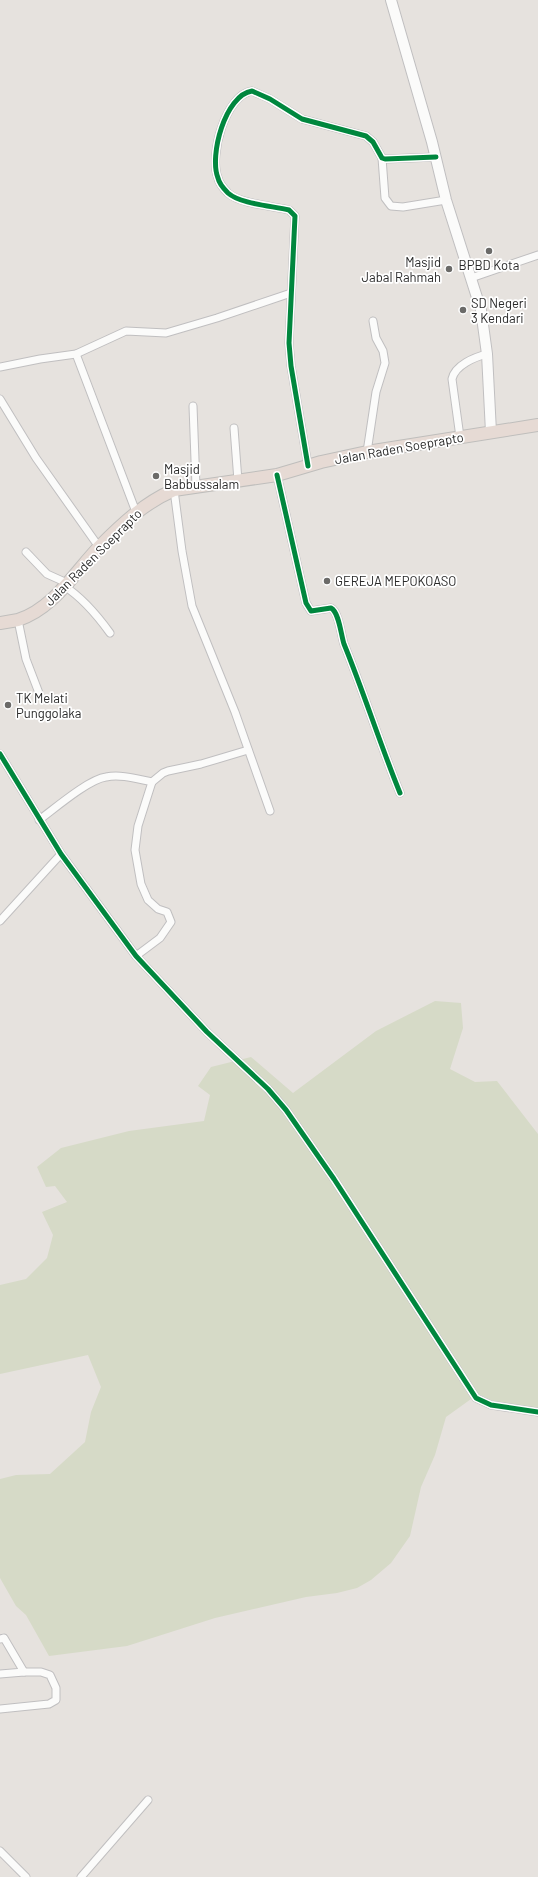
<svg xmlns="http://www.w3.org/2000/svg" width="538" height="1877" font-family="Barlow,sans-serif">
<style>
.cemetery{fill:#d6dac7}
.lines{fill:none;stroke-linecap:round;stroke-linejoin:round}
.minor-casing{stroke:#c0bfc0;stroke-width:9}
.secondary-casing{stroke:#c0bfc0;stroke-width:12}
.trunk-casing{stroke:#bfbebc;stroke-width:14}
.minor{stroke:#fbfbfa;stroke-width:7}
.secondary{stroke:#fbfbfa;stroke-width:10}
.trunk{stroke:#e6dad4;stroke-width:12}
.cycleway-casing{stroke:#fff;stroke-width:8}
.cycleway{stroke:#00873e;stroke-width:5}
.poi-dot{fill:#6b6a68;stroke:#fff;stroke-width:1.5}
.labels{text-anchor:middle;stroke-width:3.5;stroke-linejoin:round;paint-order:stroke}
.poi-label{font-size:13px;fill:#292929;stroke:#fff;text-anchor:start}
.street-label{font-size:13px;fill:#292929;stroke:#fff}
</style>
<rect width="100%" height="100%" fill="#e6e2de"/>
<!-- cemetery -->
<path class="cemetery" d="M435,1001L461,1003L463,1028L450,1069L475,1082L497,1081L538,1134V1408L493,1401L478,1394L446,1417L435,1455L421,1487L410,1536L391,1563L371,1580L357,1588L337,1593L306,1597L215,1618L127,1646L49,1656L26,1615L16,1606L0,1578V1479L16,1475L50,1474L85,1442L91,1412L101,1387L88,1355L0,1374V1285L26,1279L47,1258L53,1235L42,1212L67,1202L55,1186L46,1187L37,1167L61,1148L129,1131L204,1121L210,1095L198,1086L211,1067L251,1057L293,1093L376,1031Z"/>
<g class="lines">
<!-- minor casing -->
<g class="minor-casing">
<g id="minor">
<path d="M382,158L385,198L391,206L403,207L446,200"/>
<path d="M471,278L538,255"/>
<path d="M76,354L136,512"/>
<path d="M0,367L40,359L76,354L126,331L166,333L217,318L291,293"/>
<path d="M0,399L36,458L99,547"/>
<path d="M193,406L196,487"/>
<path d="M234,428L238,481"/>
<path d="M460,437L452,379C455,365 475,357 487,354"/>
<path d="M367,452L376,392L385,363L383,351L376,338L373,321"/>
<path d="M308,466L291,366L289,343L295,216L289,210C273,206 240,204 228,193C224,189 219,183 218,178C209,156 225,95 252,91L270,99L302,119L366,136L373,142L382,158L385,159L436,157"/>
<path d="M277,475L306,603L311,611L331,608C339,612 341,635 344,644C364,693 380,744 400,793"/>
<path d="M174,490L182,551L192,606L235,712L270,811"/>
<path d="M26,552L47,574L67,583"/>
<path d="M64,586C83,598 97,615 110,633"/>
<path d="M18,620L26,659L39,693"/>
<path d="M0,754L61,854L136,956L207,1032L268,1089L286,1110L334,1179L476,1398L491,1405L538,1412"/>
<path d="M39,820C54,809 89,779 106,777C121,774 137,779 152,782"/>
<path d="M0,921L61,854"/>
<path d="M136,956L160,938L171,922L167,912L158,909L148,900L141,884L135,850L138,826L152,782L163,773L168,771L201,764L248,750"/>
<path d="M0,1639L4,1638L24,1672L0,1674"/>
<path d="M0,1709L49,1704L56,1700V1688L50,1675L41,1672H24"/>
<path d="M0,1851L26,1877"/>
<path d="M81,1877L148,1800"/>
</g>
</g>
<!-- secondary casing -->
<g class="secondary-casing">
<path id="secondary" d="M391,0L432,142L446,200L481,310L487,354L491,432"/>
</g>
<!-- trunk casing -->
<g class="trunk-casing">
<path id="trunk" d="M0,623C6,622 12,621 18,620C53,609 75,572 99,547C122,524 144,503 174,490L277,475L321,462L367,452L538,425"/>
</g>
<!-- minor -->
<use href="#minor" class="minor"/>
<!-- secondary -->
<use href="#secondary" class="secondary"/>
<!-- trunk -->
<use href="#trunk" class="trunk"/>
<!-- cycleway casing -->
<g class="cycleway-casing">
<g id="cycleway">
<path d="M308,466L291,366L289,343L295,216L289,210C273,206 240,204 228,193C224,189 219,183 218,178C209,156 225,95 252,91L270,99L302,119L366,136L373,142L382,158L385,159L436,157"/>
<path d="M277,475L306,603L311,611L331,608C339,612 341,635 344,644C364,693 380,744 400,793"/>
<path d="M0,754L61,854L136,956L207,1032L268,1089L286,1110L334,1179L476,1398L491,1405L538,1412"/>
</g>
</g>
<!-- cycleway -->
<use href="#cycleway" class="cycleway"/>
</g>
<!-- markers -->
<g class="poi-dot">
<circle cx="489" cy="251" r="4"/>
<circle cx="449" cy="269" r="4"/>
<circle cx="463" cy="310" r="4"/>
<circle cx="156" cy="476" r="4"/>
<circle cx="327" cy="581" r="4"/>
<circle cx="8" cy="705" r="4"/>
</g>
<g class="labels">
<!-- poi labels -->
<g class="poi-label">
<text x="441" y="267" text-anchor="end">Masjid<tspan x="441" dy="15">Jabal Rahmah</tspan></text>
<text x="489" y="270" text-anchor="middle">BPBD Kota</text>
<text x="471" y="308">SD Negeri<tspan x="471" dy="15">3 Kendari</tspan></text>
<text x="164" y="474">Masjid<tspan x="164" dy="15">Babbussalam</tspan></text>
<text x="335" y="586">GEREJA MEPOKOASO</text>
<text x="16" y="703">TK Melati<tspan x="16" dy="15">Punggolaka</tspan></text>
</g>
<!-- street labels -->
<g class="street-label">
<text transform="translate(399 448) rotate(-10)" y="5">Jalan Raden Soeprapto</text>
<text transform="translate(93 557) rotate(-45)" y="5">Jalan Raden Soeprapto</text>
</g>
</g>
</svg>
